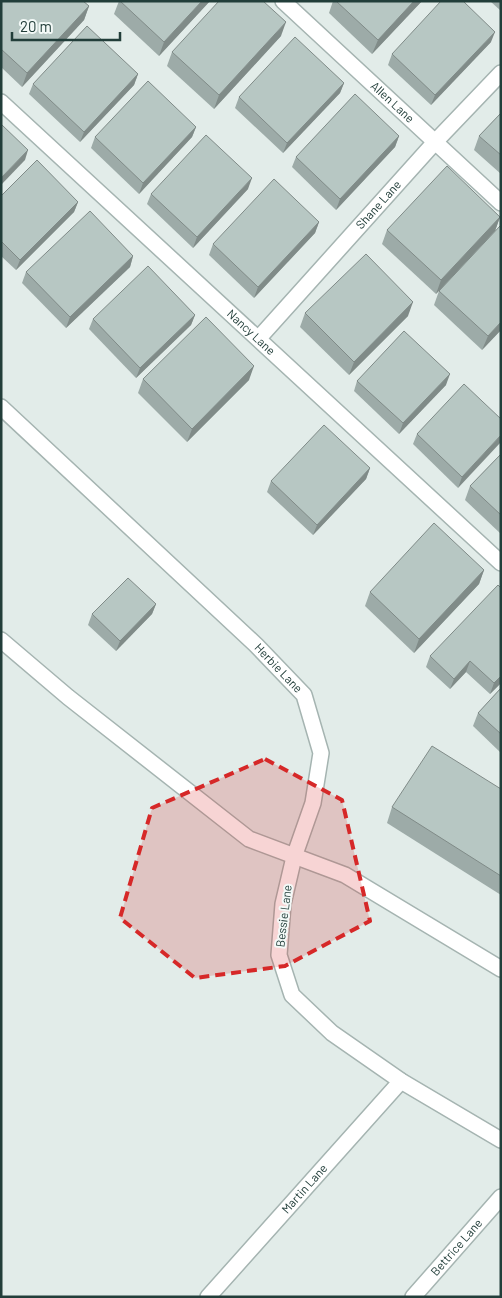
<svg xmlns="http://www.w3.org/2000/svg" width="502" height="1298" font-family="Barlow,sans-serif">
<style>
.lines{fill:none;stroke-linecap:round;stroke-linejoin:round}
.minor-casing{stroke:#a5b4b1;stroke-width:18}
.minor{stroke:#fff;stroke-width:15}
.wall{fill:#9daba8}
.shaded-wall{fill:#808b88}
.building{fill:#b7c7c3;stroke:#808b88}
.marked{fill:#d62828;fill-opacity:0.2;stroke:#d62828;stroke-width:4;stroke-dasharray:10 6;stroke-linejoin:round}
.labels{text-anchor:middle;stroke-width:4;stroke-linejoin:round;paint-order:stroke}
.street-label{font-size:12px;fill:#223e3a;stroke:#f3f9f7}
</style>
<rect width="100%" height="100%" fill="#e2ece9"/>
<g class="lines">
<!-- minor casing -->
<g class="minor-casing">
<g id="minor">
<path id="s1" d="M283,1L501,203"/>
<path id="s2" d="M1,102L501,563"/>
<path id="s3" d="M259,338L435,142L501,73"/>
<path id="s4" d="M1,407L256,645L304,695L321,753L313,803L294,857L283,904L279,955L292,995L332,1033L401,1081L501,1140"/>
<path d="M1,640L68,697L249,839L345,875L501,969"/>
<path id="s5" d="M208,1297L401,1081"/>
<path id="s6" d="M413,1297L501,1197"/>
</g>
</g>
<!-- minor -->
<use href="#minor" class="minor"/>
</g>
<!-- wall -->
<g class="wall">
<path d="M1,1L89,6L84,20L22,87L1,67Z"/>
<path d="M119,1H210L159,56L114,14Z"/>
<path d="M333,1H422L372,54L329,13Z"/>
<path d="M490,1H501V11Z"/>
<path d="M281,36L214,109L167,66L172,52Z"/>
<path d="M491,42L431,105L388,65L392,54Z"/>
<path d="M138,74L134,85L80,142L29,94L33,84Z"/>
<path d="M344,83L340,93L283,153L235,108L239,97Z"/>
<path d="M501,113V174L474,150L479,136Z"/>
<path d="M196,127L192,137L139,194L91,148L95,137Z"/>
<path d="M399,136L395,147L336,210L292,167L296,157Z"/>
<path d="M248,189L193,248L147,204L151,194Z"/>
<path d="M1,196L78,202L74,212L16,270L1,256Z"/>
<path d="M500,217L495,231L436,294L382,244L387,230Z"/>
<path d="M319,222L315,233L254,298L209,255L213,244Z"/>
<path d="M501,226V330L482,350L434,305L439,291Z"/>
<path d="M133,256L130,267L66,328L22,283L26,272Z"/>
<path d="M305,313L408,316L349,375L300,327Z"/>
<path d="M195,315L191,325L136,378L89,329L93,319Z"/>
<path d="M143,379L249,380L187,442L138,393Z"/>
<path d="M357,381L446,385L399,434L354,391Z"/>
<path d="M501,419L458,488L413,444L417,434Z"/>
<path d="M501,454V534L465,500L470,486Z"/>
<path d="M370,468L366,479L313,535L267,492L271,481Z"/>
<path d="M484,570L479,584L414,653L365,606L370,592Z"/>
<path d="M501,588V683L490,694L466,672L450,689L426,667L430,656Z"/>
<path d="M156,604L152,614L116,651L88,625L92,614Z"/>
<path d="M501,688V753L473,726L478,713Z"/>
<path d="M501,789V895L387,823L392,807Z"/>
</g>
<!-- shaded-wall -->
<g class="shaded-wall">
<path d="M202,1H210L159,56L164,42Z"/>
<path d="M414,1H422L372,54L378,40Z"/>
<path d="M89,6L84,20L22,87L27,73Z"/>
<path d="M286,22L281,36L214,109L219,95Z"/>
<path d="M495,32L491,42L431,105L435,95Z"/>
<path d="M138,74L134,85L80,142L84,132Z"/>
<path d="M344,83L340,93L283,153L287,143Z"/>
<path d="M196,127L192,137L139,194L143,183Z"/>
<path d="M399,136L395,147L336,210L340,199Z"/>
<path d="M28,150L25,160L1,185V178Z"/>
<path d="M252,178L248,189L193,248L197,237Z"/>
<path d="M78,202L74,212L16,270L20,260Z"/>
<path d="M500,217L495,231L436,294L441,280Z"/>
<path d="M319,222L315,233L254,298L258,287Z"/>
<path d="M133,256L130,267L66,328L70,317Z"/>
<path d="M413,302L408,316L349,375L354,362Z"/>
<path d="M195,315L191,325L136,378L140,368Z"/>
<path d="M501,322V330L482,350L488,336Z"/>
<path d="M254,366L249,380L187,442L192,429Z"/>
<path d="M450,374L446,385L399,434L403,423Z"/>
<path d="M501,435V442L458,488L462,477Z"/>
<path d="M370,468L366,479L313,535L317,525Z"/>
<path d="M484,570L479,584L414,653L419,639Z"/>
<path d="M156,604L152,614L116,651L120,641Z"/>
<path d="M470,661L466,672L450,689L454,679Z"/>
<path d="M501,676V683L490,694L494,683Z"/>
</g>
<!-- building -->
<g class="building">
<path d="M1,1H83L89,6L27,73L1,49Z"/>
<path d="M120,1H202L164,42Z"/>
<path d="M219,1H263L286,22L219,95L172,52Z"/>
<path d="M336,1H414L378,40Z"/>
<path d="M441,1H463L495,32L435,95L392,54Z"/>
<path d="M87,26L138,74L84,132L33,84Z"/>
<path d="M295,37L344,83L287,143L239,97Z"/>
<path d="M148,81L196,127L143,183L95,137Z"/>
<path d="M355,94L399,136L340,199L296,157Z"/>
<path d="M501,113V155L479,136Z"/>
<path d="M1,124L28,150L1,178Z"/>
<path d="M206,135L252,178L197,237L151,194Z"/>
<path d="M37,160L78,202L20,260L1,241V196Z"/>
<path d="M447,166L500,217L441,280L387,230Z"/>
<path d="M274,179L319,222L258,287L213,244Z"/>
<path d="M90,211L133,256L70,317L26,272Z"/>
<path d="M500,226H501V322L488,336L439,291Z"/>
<path d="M366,254L413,302L354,362L305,313Z"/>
<path d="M148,266L195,315L140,368L93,319Z"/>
<path d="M206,317L254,366L192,429L143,379Z"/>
<path d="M404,331L450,374L403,423L357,381Z"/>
<path d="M464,384L501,419V435L462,477L417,434Z"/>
<path d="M324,425L370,468L317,525L271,481Z"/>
<path d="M501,454V515L470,486Z"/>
<path d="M434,523L484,570L419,639L370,592Z"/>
<path d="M128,578L156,604L120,641L92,614Z"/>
<path d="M498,585L501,588V676L494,683L470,661L454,679L430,656Z"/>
<path d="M501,688V734L478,713Z"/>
<path d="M432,746L501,789V876L392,807Z"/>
</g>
<!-- marked area -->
<path class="marked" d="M265,759L342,800L370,921L285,966L195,978L120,918L152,808Z"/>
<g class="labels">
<!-- street labels -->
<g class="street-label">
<text dy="4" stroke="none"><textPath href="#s1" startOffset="149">Allen Lane</textPath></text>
<text dy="4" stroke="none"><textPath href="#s3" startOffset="179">Shane Lane</textPath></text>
<text dy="4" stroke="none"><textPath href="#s2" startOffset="340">Nancy Lane</textPath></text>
<text dy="4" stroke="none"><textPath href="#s4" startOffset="381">Herbie Lane</textPath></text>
<text transform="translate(284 916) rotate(-83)" y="4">Bessie Lane</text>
<text dy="4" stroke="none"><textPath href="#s5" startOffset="145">Martin Lane</textPath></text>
<text dy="4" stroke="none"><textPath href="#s6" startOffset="66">Bettrice Lane</textPath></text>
</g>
</g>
<!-- border -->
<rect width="502" height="1298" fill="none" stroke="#223e3a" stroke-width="5"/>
<!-- scale -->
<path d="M12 32v8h108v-8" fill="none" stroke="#223e3a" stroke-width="2.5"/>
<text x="20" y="32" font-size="15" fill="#223e3a" stroke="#f3f9f7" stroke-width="4" paint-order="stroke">20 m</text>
</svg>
